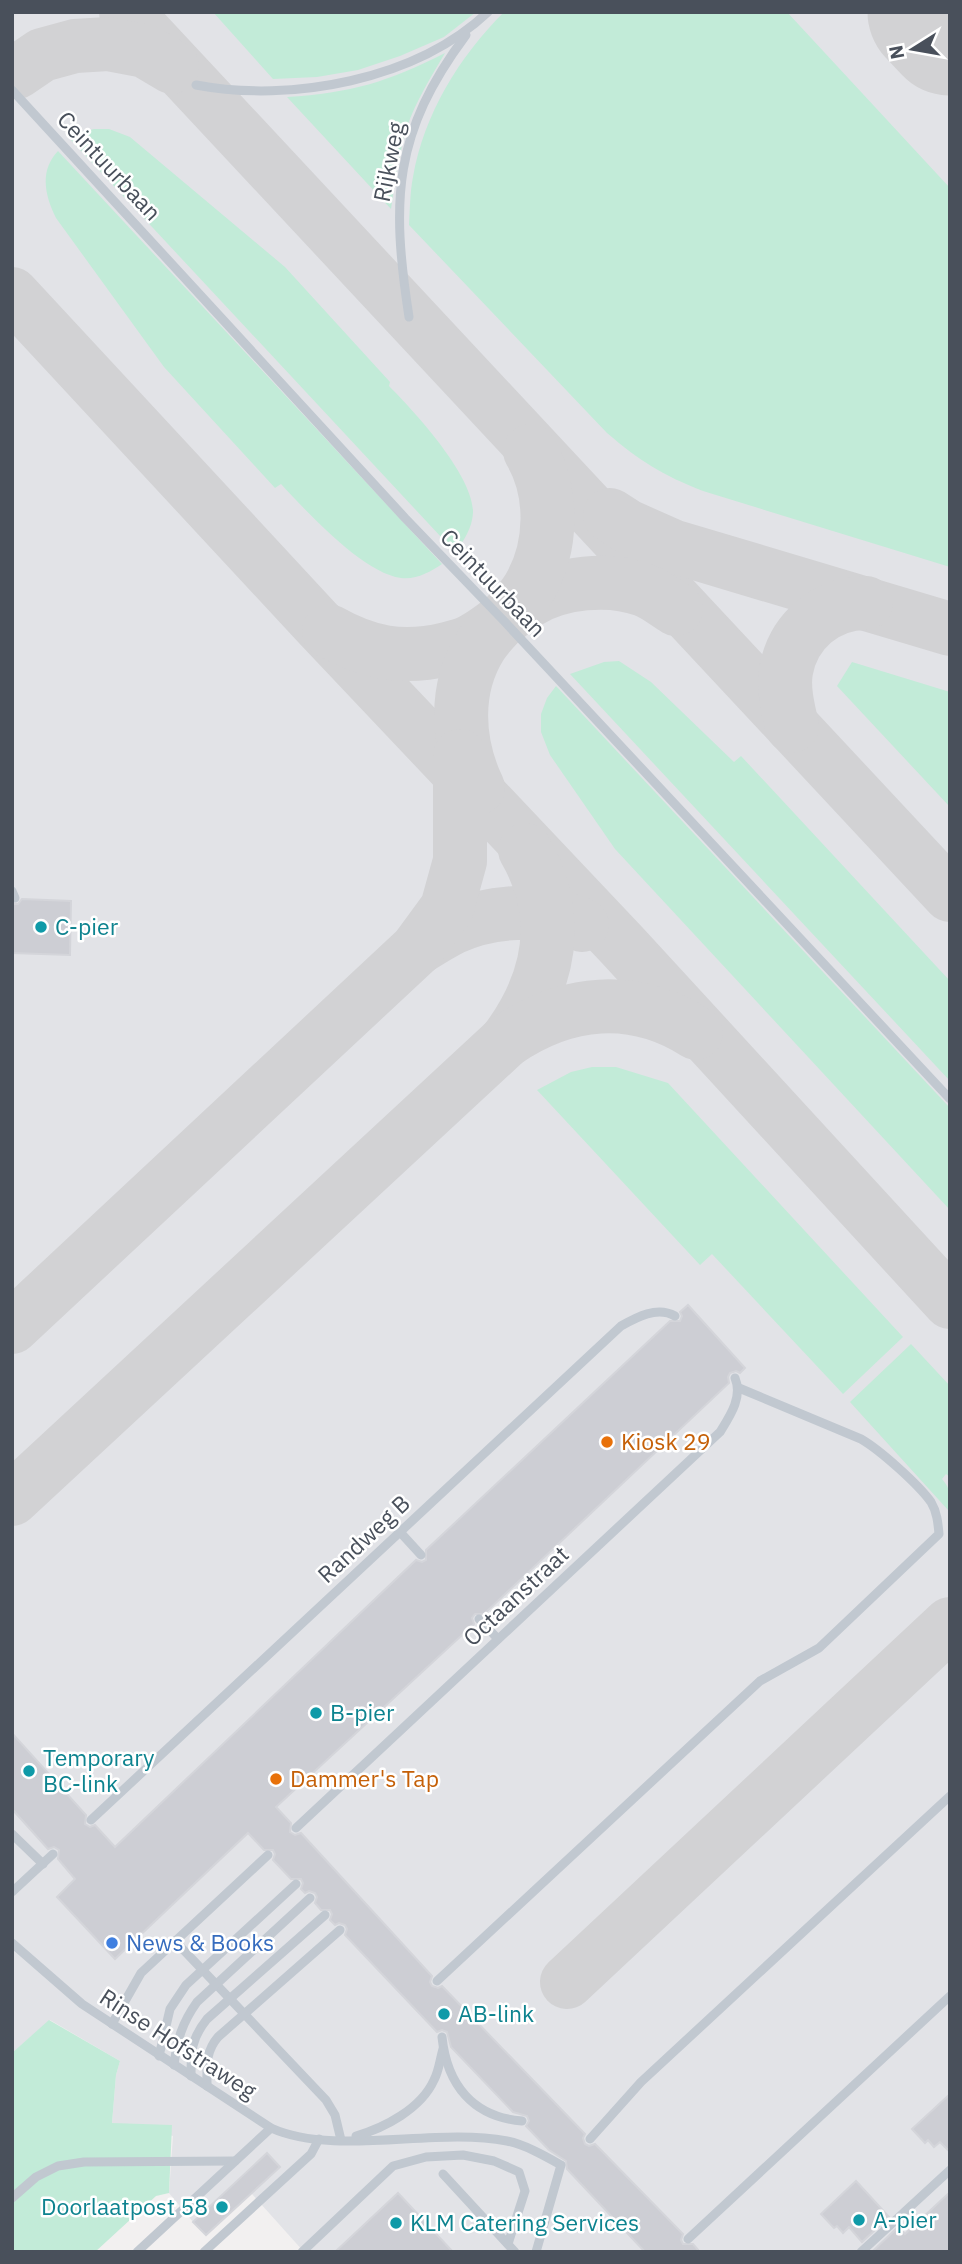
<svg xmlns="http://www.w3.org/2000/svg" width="962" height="2264" font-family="'IBM Plex Sans',sans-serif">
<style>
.airport{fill:#e2e3e7}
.green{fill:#c2ebd8}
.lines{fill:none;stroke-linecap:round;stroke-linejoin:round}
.taxiway{stroke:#d2d2d4;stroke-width:54}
.runway{stroke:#d2d2d4;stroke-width:133}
.building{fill:#cdced4;stroke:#d4d5da;stroke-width:2}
.service{stroke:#c1c8d0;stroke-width:9}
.culture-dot{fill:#0f9aa8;stroke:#fff;stroke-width:2.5}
.food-dot{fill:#e8710a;stroke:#fff;stroke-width:2.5}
.shop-dot{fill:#3f7fe0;stroke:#fff;stroke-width:2.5}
.labels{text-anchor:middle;stroke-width:5;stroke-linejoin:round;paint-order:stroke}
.street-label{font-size:23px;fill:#49505b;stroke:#fff}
.culture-label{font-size:23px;fill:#0d838f;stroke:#fff;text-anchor:start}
.food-label{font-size:23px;fill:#c56008;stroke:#fff;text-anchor:start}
.shop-label{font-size:23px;fill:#366cbe;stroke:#fff;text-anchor:start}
</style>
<rect width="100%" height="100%" fill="#f2f0f0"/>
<!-- airport -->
<path class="airport" d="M12,12H950V2252H450L398,2193L335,2252H304L251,2193L280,2167L267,2153L193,2222L169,2193L173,2136L112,2123L116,2075L120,2061L50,2020L12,2053Z"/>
<!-- green -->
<g class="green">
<path d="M213,12H476L444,37L400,56L358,70L317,77L273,79Z"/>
<path d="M504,12H787L950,188V567L703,491C662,475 640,461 607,433L409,225C410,209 410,192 413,177C424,114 459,57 504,12Z"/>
<path d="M445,53C431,77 416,101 407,127C399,153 395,181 391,209L287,97C351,93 388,82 445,53Z"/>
<path d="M94,129H109L130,137L285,267L390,382L389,386C414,411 474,476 473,513C472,528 464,541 455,552L71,140L82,132Z"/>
<path d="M58,151L442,564C430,572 416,580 401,578C363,573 307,512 281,484L275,488L164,367L56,218C45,196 39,171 58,151Z"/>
<path d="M619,661L651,682L734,762L741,756L950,981V1081L570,674L604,662Z"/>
<path d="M852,662L950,692V807L837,686Z"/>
<path d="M556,686L950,1108V1210L615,849L550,755L541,732V714L547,698Z"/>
<path d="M592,1067H616L668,1083L903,1337L843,1394L712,1254L700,1265L537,1090L571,1072Z"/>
<path d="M911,1344L950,1386V1477L946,1474L942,1479C950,1488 953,1499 948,1510L850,1402Z"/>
<path d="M49,2020L120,2061L116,2075L112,2123L172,2125L169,2193L156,2196L95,2252H12V2053Z"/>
</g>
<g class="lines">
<!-- taxiway -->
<g class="taxiway">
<path d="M126,12L950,895"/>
<path d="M17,72L42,55L75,46L108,44L145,51L172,67"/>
<path d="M12,294L319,625L622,945L950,1302"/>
<path d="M610,515L627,526L672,546L950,629"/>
<path d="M329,631C368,653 402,660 447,649C453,647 461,646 467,643C490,633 508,613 529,601C560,582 609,577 644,590C655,594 666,603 676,609"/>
<path d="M792,726C788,709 783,689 786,671C793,631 826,603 866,603"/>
<path d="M478,788C457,744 453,689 481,645C494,625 516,610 529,588C553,547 554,492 530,451"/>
<path d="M418,948C429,941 440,934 452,928C491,910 542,907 582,925"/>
<path d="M506,1041C550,982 564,917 525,850"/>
<path d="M12,1327L417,949L447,908L460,861V756"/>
<path d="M12,1499L506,1041C566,1000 633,993 696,1033"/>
<path d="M567,1982L950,1624"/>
</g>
<!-- runway -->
<path class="runway" d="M934,12L950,29"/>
</g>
<!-- building -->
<g class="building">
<path d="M22,899L71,901L70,955L12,953V904H18Z"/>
<path d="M688,1305L745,1368L740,1373L736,1371L730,1373L728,1377L729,1383L484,1614H475L472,1618L474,1624L276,1807L291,1823L290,1832L295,1835L301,1833L432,1976L430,1982L432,1986L438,1988L442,1986L585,2134L583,2138L585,2144L589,2146L595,2144L683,2234L681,2240L683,2244H693L700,2252H645L567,2169L566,2161L549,2150L526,2126L529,2121L527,2116L513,2112L451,2047L447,2032L442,2030L437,2032L345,1935L347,1929L345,1925L339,1923L335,1925L330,1920L332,1914L330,1910H321L315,1903L317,1897L315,1893L309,1891L305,1893L301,1889L303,1883L301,1879H291L273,1860L275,1854L273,1850H264L248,1833L115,1959L57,1897L75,1879L58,1859L59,1850L54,1847L48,1849L12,1809V1733L86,1815L85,1824L90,1827L95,1825L115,1847L416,1560L422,1562L426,1560V1550L670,1321H680L682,1316L680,1312Z"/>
<path d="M950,2094V2152L940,2142L934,2147L928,2140L925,2143L912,2129Z"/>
<path d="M267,2153L280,2167L206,2235L193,2222Z"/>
<path d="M856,2181L889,2217L862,2242L849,2227L843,2233L837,2226L834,2228L821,2214Z"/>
<path d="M950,2192V2252H872L898,2227L905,2234Z"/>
<path d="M398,2193L453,2252H335Z"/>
</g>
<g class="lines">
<!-- service -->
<g class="service">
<path d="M196,85C291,103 416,80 488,12"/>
<path d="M12,90L405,518L504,621L950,1099"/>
<path d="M409,317C391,200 393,133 466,35"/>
<path d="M12,891L15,898"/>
<path d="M400,1532L421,1555"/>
<path d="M479,1619L498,1639"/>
<path d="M91,1820L621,1326C637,1317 657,1306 675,1316"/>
<path d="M296,1828L720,1432C730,1416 743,1397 735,1378"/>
<path d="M12,1834L43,1864"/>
<path d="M12,1892L53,1854"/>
<path d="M175,1941L326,2100L335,2115L341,2140"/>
<path d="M12,1943L82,2004L271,2128C336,2157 434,2127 507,2141C526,2145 545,2156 561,2165L536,2252"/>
<path d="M437,1981L760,1681L819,1648L939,1534C938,1523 937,1512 931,1502C918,1484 880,1450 861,1439L739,1388"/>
<path d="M112,2024L141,1973L268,1855"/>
<path d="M442,2037C447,2085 473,2117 522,2121"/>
<path d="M159,2056L170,2009L186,1985L296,1884"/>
<path d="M174,2065C177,2040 182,2023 197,2002L310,1898"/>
<path d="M191,2076C191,2051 191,2039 207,2019L325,1915"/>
<path d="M207,2086C207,2067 205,2052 218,2037L340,1930"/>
<path d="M356,2136C384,2128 421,2109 434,2080C439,2071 440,2059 443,2049"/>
<path d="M590,2139L641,2082L950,1796"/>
<path d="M443,2174L515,2252"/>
<path d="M12,2198L36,2177L58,2166L84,2162L235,2161"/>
<path d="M688,2239L950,1996"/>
<path d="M137,2252L271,2128"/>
<path d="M204,2252L311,2154L319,2139"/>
<path d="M302,2252L393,2166L426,2157L463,2155L494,2161L519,2172L525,2191L508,2244"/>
<path d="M861,2252L950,2170"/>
</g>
</g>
<!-- markers -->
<g class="culture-dot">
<circle cx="41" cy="927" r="7"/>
<circle cx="316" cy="1713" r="7"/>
<circle cx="29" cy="1771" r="7"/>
<circle cx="444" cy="2014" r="7"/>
<circle cx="222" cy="2207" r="7"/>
<circle cx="859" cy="2220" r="7"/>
<circle cx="396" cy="2223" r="7"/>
</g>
<g class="food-dot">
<circle cx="607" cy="1442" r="7"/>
<circle cx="276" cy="1779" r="7"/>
</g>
<circle class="shop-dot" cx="112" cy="1943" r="7"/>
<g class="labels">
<!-- street labels -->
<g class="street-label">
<text transform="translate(389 162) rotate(-79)" y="8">Rijkweg</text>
<text transform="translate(109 166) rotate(47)" y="8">Ceintuurbaan</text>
<text transform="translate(493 583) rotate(46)" y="8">Ceintuurbaan</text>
<text transform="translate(364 1539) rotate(-43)" y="8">Randweg B</text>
<text transform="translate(516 1596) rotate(-43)" y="8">Octaanstraat</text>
<text transform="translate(178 2044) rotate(33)" y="8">Rinse Hofstraweg</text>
</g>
<!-- culture labels -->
<g class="culture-label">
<text x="55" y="935">C-pier</text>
<text x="330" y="1721">B-pier</text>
<text x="43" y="1766">Temporary<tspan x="43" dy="26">BC-link</tspan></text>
<text x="458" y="2022">AB-link</text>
<text x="208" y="2215" text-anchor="end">Doorlaatpost 58</text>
<text x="873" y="2228">A-pier</text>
<text x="410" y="2231">KLM Catering Services</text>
</g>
<!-- food labels -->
<g class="food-label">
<text x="621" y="1450">Kiosk 29</text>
<text x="290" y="1787">Dammer's Tap</text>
</g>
<!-- shop labels -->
<g class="shop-label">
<text x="126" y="1951">News &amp; Books</text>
</g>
</g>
<!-- border -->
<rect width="962" height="2264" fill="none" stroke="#49505b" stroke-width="28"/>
<!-- north arrow -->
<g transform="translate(913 49) rotate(259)" stroke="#ffffff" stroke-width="5" paint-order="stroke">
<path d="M0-5L12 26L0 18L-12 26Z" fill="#49505b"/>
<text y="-10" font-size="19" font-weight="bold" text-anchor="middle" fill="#49505b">N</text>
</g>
</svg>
